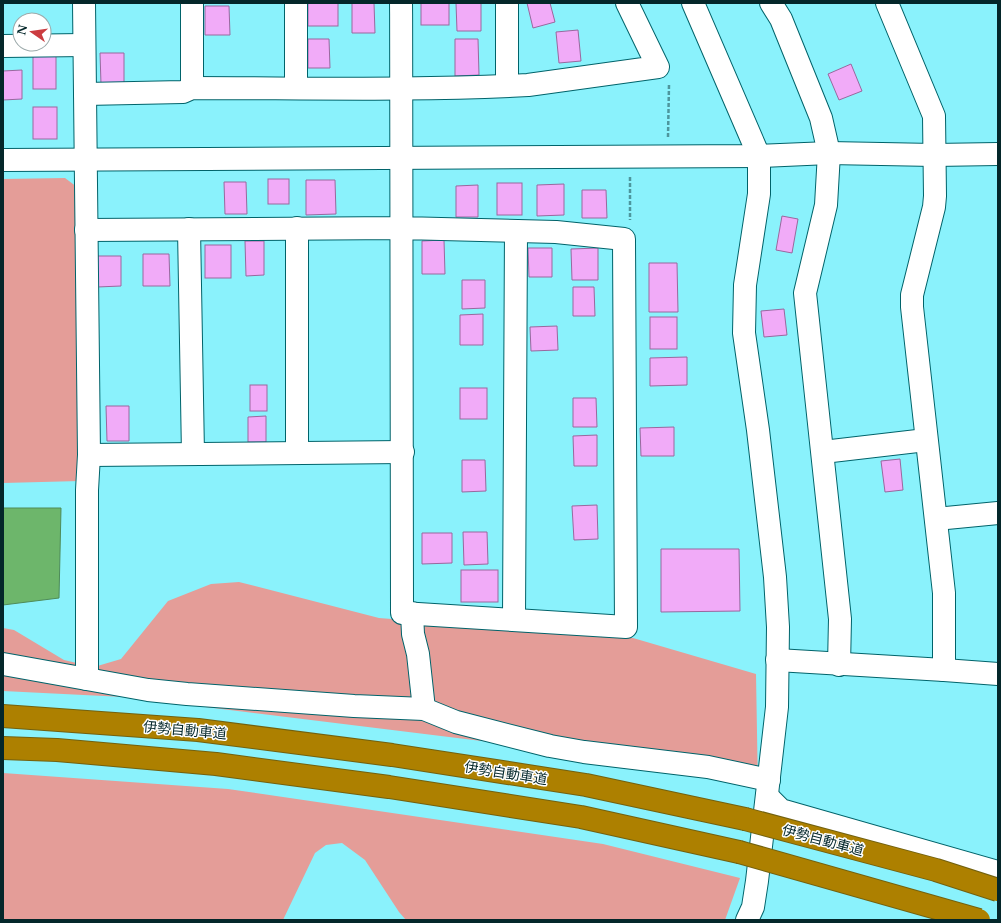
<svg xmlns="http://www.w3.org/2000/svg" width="1001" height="923" font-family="'Libre Baskerville','Noto Sans JP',serif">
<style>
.green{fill:#e49d98}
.water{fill:#6db66b;stroke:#4e8b58}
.building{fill:#f1abf8;stroke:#99689e}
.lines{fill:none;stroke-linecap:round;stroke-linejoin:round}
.minor-casing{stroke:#00636a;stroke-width:24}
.highway-casing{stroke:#72610f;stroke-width:24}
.path{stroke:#4d969d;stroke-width:2.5;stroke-dasharray:4 2;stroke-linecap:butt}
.minor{stroke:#fff;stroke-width:22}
.highway{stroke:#ad8000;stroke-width:22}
.highway-bridge-casing{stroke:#72610f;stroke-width:24;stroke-linecap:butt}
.highway-bridge{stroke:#ad8000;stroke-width:22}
.labels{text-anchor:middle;stroke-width:3;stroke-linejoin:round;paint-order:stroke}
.street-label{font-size:14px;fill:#04272a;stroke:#fff}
</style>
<rect width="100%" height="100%" fill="#8af2fc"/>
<!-- green -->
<g class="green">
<path d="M65,178L77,187L80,481L3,483V179Z"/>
<path d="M239,582L379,618L633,638L756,674L758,790L660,763L124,697L3,691V628L14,630L64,660L94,667L121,659L168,601L211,584Z"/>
<path d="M3,773L228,789L603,844L740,878L725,920H406L399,912L365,860L342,843L326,845L315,853L283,920H3Z"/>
</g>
<!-- water -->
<path class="water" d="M3,508H61L59,598L3,605Z"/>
<!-- building -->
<g class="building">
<rect x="308" y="3" width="30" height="23"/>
<path d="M352,3H374L375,33H352Z"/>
<rect x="421" y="3" width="28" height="22"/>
<path d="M456,3H481V31H457Z"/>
<path d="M527,3H550L555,22L533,28Z"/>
<path d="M205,6H229L230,35H205Z"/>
<path d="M578,30L581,61L559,63L556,32Z"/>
<path d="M308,39H329L330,68H308Z"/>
<path d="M455,39H478L479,75L455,76Z"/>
<path d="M100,53H124V84H101Z"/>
<rect x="33" y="56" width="23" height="33"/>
<path d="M851,64L862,91L839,100L828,74Z"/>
<path d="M22,70V99L3,100V71Z"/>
<rect x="33" y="107" width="24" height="32"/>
<rect x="268" y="179" width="21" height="25"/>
<path d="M306,180H335L336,214L306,215Z"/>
<path d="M224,182H246L247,214H225Z"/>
<rect x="497" y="183" width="25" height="32"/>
<path d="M564,184V215L537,216V185Z"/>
<path d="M478,185V217H456V186Z"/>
<path d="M582,190H606L607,218H582Z"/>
<path d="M782,216L798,219L792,253L776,250Z"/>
<path d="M444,240L445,274H422V241Z"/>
<path d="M245,241H264V275L246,276Z"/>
<rect x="205" y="245" width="26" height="33"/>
<path d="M528,248H552V277H529Z"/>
<path d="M598,248V280H572L571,249Z"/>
<path d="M143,254H169L170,286H143Z"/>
<path d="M97,256H121V286L97,287Z"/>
<path d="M649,263H677L678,312H649Z"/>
<path d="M462,280H485V308L462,309Z"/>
<path d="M573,287H594L595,316H573Z"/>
<path d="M784,309L787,335L764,337L761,311Z"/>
<path d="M483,314V345H460V315Z"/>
<rect x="650" y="317" width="27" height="32"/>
<path d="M557,326L558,350L531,351L530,327Z"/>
<path d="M687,357V385L650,386V358Z"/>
<rect x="250" y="385" width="17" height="26"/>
<rect x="460" y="388" width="27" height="31"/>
<path d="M573,398H596L597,427H573Z"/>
<path d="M106,406H129V441H107Z"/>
<path d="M266,416V442H248V417Z"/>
<path d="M674,427V456H641L640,428Z"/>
<path d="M597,435V466H574L573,436Z"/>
<path d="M900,459L903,490L885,492L881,461Z"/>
<path d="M462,460H485L486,491L462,492Z"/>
<path d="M597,505L598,539L574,540L572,506Z"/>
<path d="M463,532H487L488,564L464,565Z"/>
<path d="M422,533H452V563L422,564Z"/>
<path d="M661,549H739L740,611L661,612Z"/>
<rect x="461" y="570" width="37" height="32"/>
</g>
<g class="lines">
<!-- minor casing -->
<g class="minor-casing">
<g id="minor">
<path d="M84,3L89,455L87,490V679"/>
<path d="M192,3V88"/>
<path d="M296,3V88"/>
<path d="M507,3V86"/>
<path d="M693,3L759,156V194L745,285L744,333L758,430L775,577L778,627L777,707L757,881L753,907L747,920"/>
<path d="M771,3L781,19L821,118L829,153L826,205L805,293L840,619L839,665"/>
<path d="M887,3L934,116L935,196L934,207L912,295V307L944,593V670"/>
<path d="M3,46L84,45"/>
<path d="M85,94L183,92L192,88C304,88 416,91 528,85L658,67L627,3"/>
<path d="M3,160L759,156L829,153L934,155L998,154"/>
<path d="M189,229L193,454"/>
<path d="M86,230L402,228L556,232L624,239L626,627L402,613C403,409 403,206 401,3"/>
<path d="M823,452L926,440"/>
<path d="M297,453V228"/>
<path d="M89,455L403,452"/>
<path d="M936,519L998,513"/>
<path d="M412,613L413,634L418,654L424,709"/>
<path d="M514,619L516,231"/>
<path d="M777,660L944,670L998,674"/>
<path d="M3,664L148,690L187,694L354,706L424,709L456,722L550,746L584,752L708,767L769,780"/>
<path d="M767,796L781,810L998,872"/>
</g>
</g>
<!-- highway casing -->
<g class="highway-casing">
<g id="highway">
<path d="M3,716L198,730L392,755L586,785L745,819"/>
<path d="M3,748L57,750L216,764L389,787L581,817L739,852"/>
</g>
</g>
<!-- path -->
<g class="path">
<path d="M668,137L669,84"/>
<path d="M630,177V220"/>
</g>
<!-- minor -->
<use href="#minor" class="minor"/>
<!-- highway -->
<use href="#highway" class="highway"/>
<!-- highway-bridge casing -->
<g class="highway-bridge-casing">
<g id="highway-bridge">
<path d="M745,819L936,870L998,890"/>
<path d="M739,852L979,920"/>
</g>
</g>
<!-- highway-bridge -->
<use href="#highway-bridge" class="highway-bridge"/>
</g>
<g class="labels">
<!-- street labels -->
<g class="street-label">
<text transform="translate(185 730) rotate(5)" y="5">伊勢自動車道</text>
<text transform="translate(506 773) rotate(9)" y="5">伊勢自動車道</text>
<text transform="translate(823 840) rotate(15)" y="5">伊勢自動車道</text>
</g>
</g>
<!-- border -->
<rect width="1001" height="923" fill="none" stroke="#04272a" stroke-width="8"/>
<!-- north arrow -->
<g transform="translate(32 32) rotate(283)"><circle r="19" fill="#ffffff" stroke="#9ba9aa"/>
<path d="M0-3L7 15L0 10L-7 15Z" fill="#cb3c40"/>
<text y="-6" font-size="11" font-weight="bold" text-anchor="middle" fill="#04272a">N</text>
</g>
</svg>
